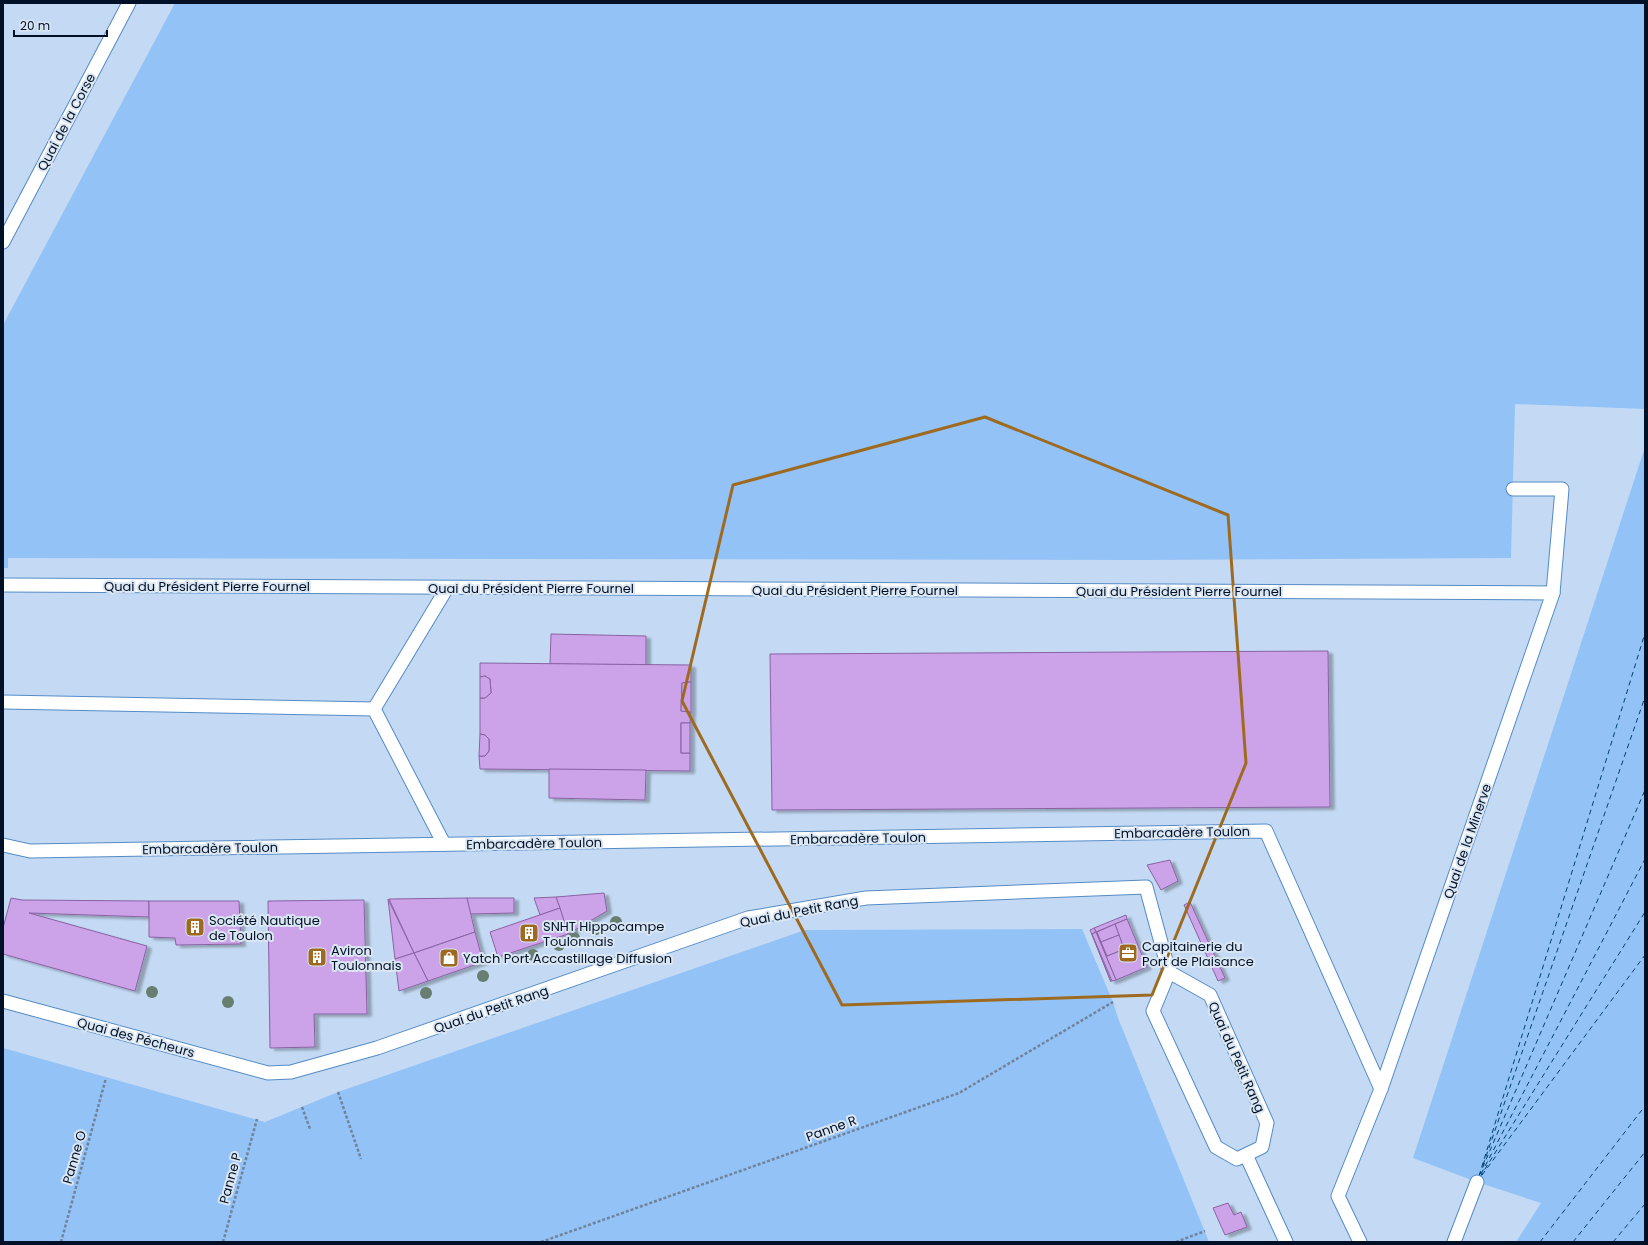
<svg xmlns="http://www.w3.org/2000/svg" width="1648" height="1245" font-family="Poppins,sans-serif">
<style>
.water{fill:#93c2f6}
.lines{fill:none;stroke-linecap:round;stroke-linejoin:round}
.ferry{stroke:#003f75;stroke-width:1;stroke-dasharray:5 4;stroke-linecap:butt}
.building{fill:#cca2e8;stroke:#8962a2;filter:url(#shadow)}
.lane-casing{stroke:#548bc5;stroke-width:15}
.path{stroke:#70839c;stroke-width:2.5;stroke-dasharray:3 2;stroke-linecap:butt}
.lane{stroke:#fff;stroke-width:13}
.tree{fill:#687e71}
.marked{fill:none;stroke:#9d6a20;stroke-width:3;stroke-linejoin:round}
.labels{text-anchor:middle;stroke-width:4;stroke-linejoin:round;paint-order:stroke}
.street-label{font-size:13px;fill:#001127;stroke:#dbe6f3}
.poi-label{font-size:13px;fill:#001127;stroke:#dbe6f3;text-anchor:start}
</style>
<defs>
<filter id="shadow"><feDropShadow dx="4.5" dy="2.5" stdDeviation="1" flood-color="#0004"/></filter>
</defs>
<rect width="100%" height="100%" fill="#c4daf4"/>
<!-- water -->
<g class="water">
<path d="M175,3H1645V409L1515,404L1511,558L1144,560L8,558V568H3V325Z"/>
<path d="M1645,447V1242H1516L1541,1203L1477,1182L1413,1158Z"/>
<path d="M1082,929L1113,1002L1118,1018L1209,1242H3V1048L265,1122L338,1092L805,930Z"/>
</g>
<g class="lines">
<!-- ferry -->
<g class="ferry">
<path d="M1483,1165L1645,697"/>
<path d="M1481,1174L1645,859"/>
<path d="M1482,1175L1645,955"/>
<path d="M1479,1176L1645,633"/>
<path d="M1479,1176L1645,790"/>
<path d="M1480,1177L1645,912"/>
<path d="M1540,1242L1645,1106"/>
<path d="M1573,1242L1645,1152"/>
<path d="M1613,1242L1645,1204"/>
</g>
</g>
<!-- building -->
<g class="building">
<path d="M551,634L646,636V665L550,664Z"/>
<path d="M1328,651L1330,807L772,810L770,654Z"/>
<path d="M480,663L691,665V682L682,683L681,711L691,712L690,723H681V753H690V771L480,769L479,756H485L489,751V739L485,735L480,734V698H485L491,693L490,679L485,676L480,677Z"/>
<path d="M485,676L490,679L491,693L485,698H480V677Z"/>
<path d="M691,682V712L681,711L682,683Z"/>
<rect x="681" y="723" width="9" height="30"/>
<path d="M480,734L485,735L489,739V751L485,756H479Z"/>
<path d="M549,769L646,770L645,800L549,798Z"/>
<path d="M1170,860L1178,881L1161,890L1147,865Z"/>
<path d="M604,893L607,911L568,934L556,897Z"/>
<path d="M556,897L560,908L540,915L534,898Z"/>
<path d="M11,898L22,900L149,901V917L29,913L147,946L135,991L3,954V928Z"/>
<path d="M467,898H514V913L470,914Z"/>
<path d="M467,898L475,932L414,953L389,899Z"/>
<path d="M388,899L414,953L395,959Z"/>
<path d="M364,900L367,1014H314L315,1047L270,1048L268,901Z"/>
<path d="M149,901H239L241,944L176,945L175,938L149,937Z"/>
<path d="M1190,902L1225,978L1218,981L1184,905Z"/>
<path d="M560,908L568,934L498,957L490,932Z"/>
<path d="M1126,915L1127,919L1096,932L1094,928Z"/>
<path d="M1127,919L1147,967L1116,980L1096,932L1107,956L1124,949L1115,924Z"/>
<path d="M1115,924L1119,935L1101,942L1097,932Z"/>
<path d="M1094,928L1096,932L1092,934L1111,982L1090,930Z"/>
<path d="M475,932L483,962L428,981L414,953Z"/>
<path d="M1096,932L1116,980L1112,981L1092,934Z"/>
<path d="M1119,935L1124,949L1107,956L1101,942Z"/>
<path d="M414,953L428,981L399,991L395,959Z"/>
<path d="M1228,1203L1234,1215L1241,1212L1247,1227L1225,1235L1213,1208Z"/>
</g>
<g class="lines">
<!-- lane casing -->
<g class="lane-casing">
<g id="lane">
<path d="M3,242L129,3"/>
<path d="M3,585L1553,593L1562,489H1513"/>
<path d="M3,702L374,709L444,844"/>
<path d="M374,709L447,588"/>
<path d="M3,845L30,851L1266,831L1381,1089L1338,1196L1360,1242"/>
<path d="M3,1001L268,1073L291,1072L377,1048L748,918L866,898L1146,887L1169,972L1153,1011L1216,1147L1237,1159L1262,1147L1267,1123L1210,995L1169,972"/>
<path d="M1381,1089L1553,593"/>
<path d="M1246,1155L1286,1242"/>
<path d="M1454,1242L1477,1182"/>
</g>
</g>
<!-- path -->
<g class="path">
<path d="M338,1092L361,1159"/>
<path d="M302,1107L310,1129"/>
<path d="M61,1242L106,1078"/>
<path d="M223,1242L257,1119"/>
<path d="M541,1242L959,1093L1113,1002"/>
<path d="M1176,1242L1205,1231"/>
</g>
<!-- lane -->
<use href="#lane" class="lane"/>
</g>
<!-- trees -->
<g class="tree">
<circle cx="616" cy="922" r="6"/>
<circle cx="596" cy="929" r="6"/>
<circle cx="574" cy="938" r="6"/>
<circle cx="559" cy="945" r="6"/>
<circle cx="533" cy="955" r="6"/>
<circle cx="483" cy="976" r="6"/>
<circle cx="152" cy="992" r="6"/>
<circle cx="426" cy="993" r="6"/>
<circle cx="228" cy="1002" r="6"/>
</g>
<!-- marked area -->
<path class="marked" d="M985,417L1228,515L1246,763L1152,995L842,1005L682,701L733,485Z"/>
<!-- icons -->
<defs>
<g id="building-square" transform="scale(1)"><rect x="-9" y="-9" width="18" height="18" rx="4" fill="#9d6a20" stroke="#dbe6f3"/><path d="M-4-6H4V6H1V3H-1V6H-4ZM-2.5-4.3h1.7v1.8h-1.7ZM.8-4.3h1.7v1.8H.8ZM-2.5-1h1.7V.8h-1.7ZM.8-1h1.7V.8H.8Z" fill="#fff"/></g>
<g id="office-square" transform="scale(1)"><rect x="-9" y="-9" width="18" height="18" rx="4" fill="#9d6a20" stroke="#dbe6f3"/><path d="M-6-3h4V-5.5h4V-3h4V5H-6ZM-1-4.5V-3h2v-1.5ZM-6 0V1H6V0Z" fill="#fff"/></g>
<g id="shop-square" transform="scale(1)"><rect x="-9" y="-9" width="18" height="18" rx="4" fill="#9d6a20" stroke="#dbe6f3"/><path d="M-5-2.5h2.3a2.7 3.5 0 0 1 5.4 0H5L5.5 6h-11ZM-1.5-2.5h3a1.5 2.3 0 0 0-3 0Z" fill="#fff"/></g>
</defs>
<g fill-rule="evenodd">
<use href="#building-square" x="195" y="927"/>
<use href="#building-square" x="529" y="933"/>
<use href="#office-square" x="1128" y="953"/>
<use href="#building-square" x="317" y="957"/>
<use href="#shop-square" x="449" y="958"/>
</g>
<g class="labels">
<!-- street labels -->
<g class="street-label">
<text transform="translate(66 122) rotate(-62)" y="5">Quai de la Corse</text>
<text x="207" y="591">Quai du Président Pierre Fournel</text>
<text x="531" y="593">Quai du Président Pierre Fournel</text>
<text x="855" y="595">Quai du Président Pierre Fournel</text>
<text x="1179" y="596">Quai du Président Pierre Fournel</text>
<text transform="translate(1182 832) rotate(-1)" y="5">Embarcadère Toulon</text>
<text transform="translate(858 838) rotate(-1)" y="5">Embarcadère Toulon</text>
<text transform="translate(1467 841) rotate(-71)" y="5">Quai de la Minerve</text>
<text transform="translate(534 843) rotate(-1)" y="5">Embarcadère Toulon</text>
<text transform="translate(210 848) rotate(-1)" y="5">Embarcadère Toulon</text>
<text transform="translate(799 911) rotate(-11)" y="5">Quai du Petit Rang</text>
<text transform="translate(491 1009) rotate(-19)" y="5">Quai du Petit Rang</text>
<text transform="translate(136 1037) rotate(15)" y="5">Quai des Pécheurs</text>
<text transform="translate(1237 1057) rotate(66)" y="5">Quai du Petit Rang</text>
<text transform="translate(831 1128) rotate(-20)" y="5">Panne R</text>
<text transform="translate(74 1157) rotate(-74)" y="5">Panne O</text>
<text transform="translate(230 1178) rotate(-75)" y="5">Panne P</text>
</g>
<!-- poi labels -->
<g class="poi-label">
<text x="209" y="925">Société Nautique<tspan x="209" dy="15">de Toulon</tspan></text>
<text x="543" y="931">SNHT Hippocampe<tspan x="543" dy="15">Toulonnais</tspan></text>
<text x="1142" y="951">Capitainerie du<tspan x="1142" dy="15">Port de Plaisance</tspan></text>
<text x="331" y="955">Aviron<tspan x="331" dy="15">Toulonnais</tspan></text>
<text x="463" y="963">Yatch Port Accastillage Diffusion</text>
</g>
</g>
<!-- border -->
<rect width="1648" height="1245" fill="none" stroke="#001127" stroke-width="8"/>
<!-- scale -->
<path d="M14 30v6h93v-6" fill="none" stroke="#001127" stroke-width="2"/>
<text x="20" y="30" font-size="12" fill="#001127" stroke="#dbe6f3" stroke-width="3" paint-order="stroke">20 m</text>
</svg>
